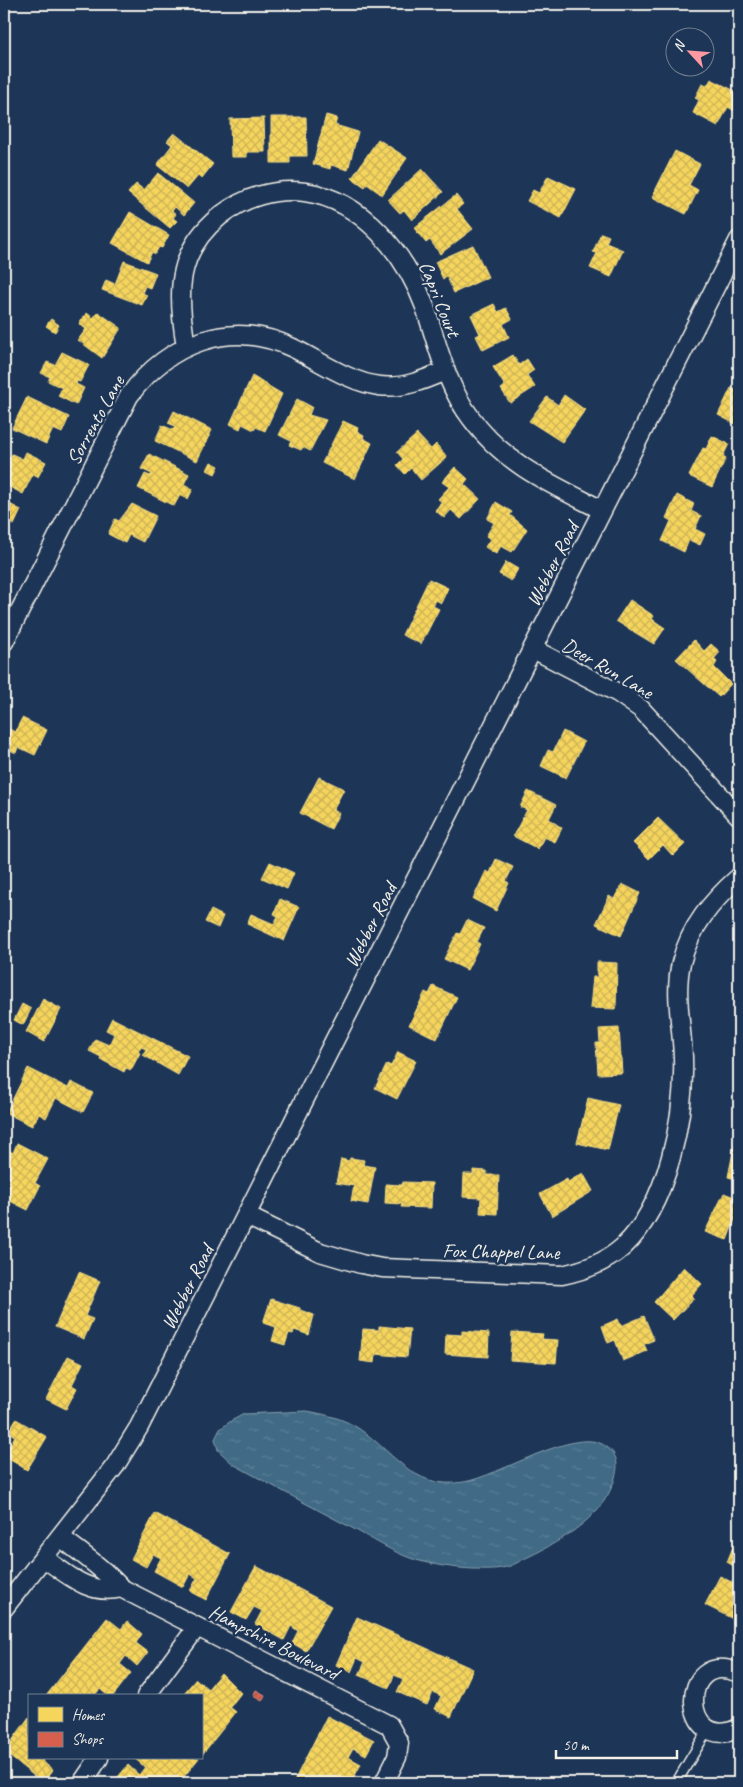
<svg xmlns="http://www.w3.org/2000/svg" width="743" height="1787" font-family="Caveat,sans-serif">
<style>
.water{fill:url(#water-ripples);stroke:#87a0ad}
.homes{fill:url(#homes-cross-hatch);stroke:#f5dd86}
.shops{fill:url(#shops-cross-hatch);stroke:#df8c7c}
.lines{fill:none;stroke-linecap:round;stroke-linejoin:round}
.lane-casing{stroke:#f4f1e8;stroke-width:12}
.street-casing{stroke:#f4f1e8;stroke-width:21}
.lane{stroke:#1d3557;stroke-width:9}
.street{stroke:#1d3557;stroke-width:18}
.labels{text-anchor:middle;stroke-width:5;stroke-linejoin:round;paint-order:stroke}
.street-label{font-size:20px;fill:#f4f1e8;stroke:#1d3557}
</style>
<defs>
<pattern id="water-ripples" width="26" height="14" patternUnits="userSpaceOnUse" patternTransform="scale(1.25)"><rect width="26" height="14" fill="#3f6a86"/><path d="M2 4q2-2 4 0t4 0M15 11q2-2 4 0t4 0" fill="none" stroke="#5b8097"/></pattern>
<pattern id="homes-cross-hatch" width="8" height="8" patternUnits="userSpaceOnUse" patternTransform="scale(1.25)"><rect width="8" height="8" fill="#f6d55c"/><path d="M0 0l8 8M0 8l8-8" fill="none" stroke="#cbb256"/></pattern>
<pattern id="shops-cross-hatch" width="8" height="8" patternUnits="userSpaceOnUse" patternTransform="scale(1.25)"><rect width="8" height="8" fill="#d6604d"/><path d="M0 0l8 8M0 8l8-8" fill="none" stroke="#a5584b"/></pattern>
</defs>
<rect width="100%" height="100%" fill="#1d3557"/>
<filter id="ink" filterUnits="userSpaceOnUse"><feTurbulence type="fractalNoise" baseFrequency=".02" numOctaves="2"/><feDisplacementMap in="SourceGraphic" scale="10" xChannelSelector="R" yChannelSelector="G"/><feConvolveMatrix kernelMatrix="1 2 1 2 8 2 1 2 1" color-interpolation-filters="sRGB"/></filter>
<g filter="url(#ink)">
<!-- water -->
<path class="water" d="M307,1411C323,1414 338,1417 353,1425C393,1448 410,1491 464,1482C499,1476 573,1428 602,1444C615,1451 619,1460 616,1474C607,1515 563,1540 528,1557C521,1560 513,1566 506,1567C496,1570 483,1569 473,1569C454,1568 432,1565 413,1559C392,1552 371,1538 352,1528C312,1507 273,1486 233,1464L218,1450L215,1439L220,1429L231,1421L244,1414Z"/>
<!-- homes -->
<g class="homes">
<path d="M711,79L739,93L738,113L728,107L718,126L693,113L699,100L695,98L702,84L707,86Z"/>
<path d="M326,115L337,118L335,125L358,132L348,170L331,165L330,169L313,164Z"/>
<path d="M271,117H306L307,156H290V163H271Z"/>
<path d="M264,118L265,152H247V157H231L230,119Z"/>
<path d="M174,133L213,164L202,178L198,176L187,189L157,165L172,145L167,141Z"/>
<path d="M378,139L407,158L382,195L367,184L365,187L352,178Z"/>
<path d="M675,151L700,164L689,185L698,190L686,214L652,197Z"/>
<path d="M422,169L443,192L412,220L404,210L400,213L388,200Z"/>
<path d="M158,173L194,203L184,215L175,207L172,211L176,214L173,218L177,221L170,228L128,193L136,184L144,190Z"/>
<path d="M548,176L576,189L561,218L527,201L533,190L539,193Z"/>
<path d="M456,195L463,204L457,209L473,229L440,254L430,240L426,243L414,228Z"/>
<path d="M130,212L169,235L162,248L159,247L155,254L152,252L147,262L112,243Z"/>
<path d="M601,233L609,236L606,243L623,250L611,277L590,268L597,253L593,252Z"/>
<path d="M473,245L488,277L454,293L447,277L443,279L435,262Z"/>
<path d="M124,261L156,273L150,288L145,286L142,293L147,295L142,305L102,290L106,280L115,284Z"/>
<path d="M494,304L498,312L506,308L512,319L503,324L509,337L483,350L476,336L480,334L471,315Z"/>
<path d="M98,312L121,328L102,358L78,340L86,329L79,324L87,313L93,318Z"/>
<path d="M51,319L59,325L55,332L46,326Z"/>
<path d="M62,352L89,365L80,382L77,381L76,384L84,388L76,405L58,396L62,388L48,381L50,377L41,373L47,362L55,365Z"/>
<path d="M513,355L519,365L527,359L534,370L527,375L535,387L510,403L501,389L505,386L493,367Z"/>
<path d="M252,376L282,394L265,431L256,427L254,430L242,424L240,429L230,424Z"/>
<path d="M739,380V426L718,415L731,388L735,390Z"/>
<path d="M564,395L585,410L562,442L529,421L547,397L558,405Z"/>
<path d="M27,397L69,417L62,433L53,429L46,444L12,428Z"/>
<path d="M297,399L312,407L309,415L326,420L310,451L303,447L301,450L289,445L291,441L279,435Z"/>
<path d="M174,411L212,430L197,461L155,441L162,425L173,430L175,426L168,423Z"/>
<path d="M343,421L358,428L357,431L364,435L363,438L372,443L355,479L322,463Z"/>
<path d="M417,434L431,449L436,444L447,457L421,480L411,468L405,474L397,465L403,459L397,452Z"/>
<path d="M712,436L729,444L723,456L726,458L712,487L689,476L703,448L706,449Z"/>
<path d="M26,452L46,462L38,477L33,474L23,494L4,484V455L10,458L12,454L23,459Z"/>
<path d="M149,454L189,474L184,484L193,489L188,499L180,495L174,506L138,488L145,474L150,476L152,474L141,469Z"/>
<path d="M211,462L219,466L215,474L207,470Z"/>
<path d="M455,467L468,479L464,484L480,499L461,519L451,510L444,518L435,510L442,502L438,499L449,487L442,482Z"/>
<path d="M677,495L694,504L691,511L701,516L695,529L705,534L700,545L689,540L684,552L662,541L671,521L666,518Z"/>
<path d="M4,501L21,510L14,525L4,520Z"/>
<path d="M496,502L512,512L510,515L527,529L512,552L501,546L496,554L485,547L490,539L486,536L494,523L487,519Z"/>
<path d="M132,504L156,516L143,542L129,535L125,543L108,534L115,519L119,521Z"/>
<path d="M506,562L518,569L511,581L499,574Z"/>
<path d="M429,579L448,588L441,603L436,600L433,606L439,609L421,644L402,635Z"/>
<path d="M630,600L654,616L652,619L665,628L654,644L616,621Z"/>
<path d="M694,640L704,651L711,644L720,652L714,659L717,662L714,667L731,684L719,697L676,659Z"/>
<path d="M22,718L47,730L35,755L18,747L16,753L4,747V739L9,729L15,732Z"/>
<path d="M563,731L584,742L566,778L541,766L548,750L553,752Z"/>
<path d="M319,777L344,789L333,810L339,813L331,829L300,813Z"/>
<path d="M528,791L556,805L549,819L562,828L555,842L544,837L538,849L513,836L527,810L520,807Z"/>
<path d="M658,818L685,844L673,856L663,845L649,859L633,843Z"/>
<path d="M496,859L513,867L506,881L509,883L496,911L473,899L486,871L490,873Z"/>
<path d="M270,862L294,873L287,889L262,878Z"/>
<path d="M622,884L640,893L621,936L596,924L609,896L614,899Z"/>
<path d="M280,899L299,907L284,941L247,924L251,914L274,924L278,916L274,914Z"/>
<path d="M211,910L223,916L218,928L205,922Z"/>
<path d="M467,920L484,928L477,942L480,944L467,970L444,959L457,933L460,934Z"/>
<path d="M597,962L617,963L616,1009L590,1008L593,977H597Z"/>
<path d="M433,986L457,997L437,1039L409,1025L425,992L429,994Z"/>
<path d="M43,999L61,1009L44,1042L26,1032Z"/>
<path d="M22,1004L31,1009L23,1025L14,1020Z"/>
<path d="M112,1018L188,1056L178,1075L143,1055L146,1049L141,1047L138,1052L140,1053L131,1070L126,1068L124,1072L100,1059L101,1057L89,1051L95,1039L109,1045L114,1034L106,1030Z"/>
<path d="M619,1028L622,1073L598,1074L596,1043H600L599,1029Z"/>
<path d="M398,1052L416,1061L397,1099L375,1088L387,1064L391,1066Z"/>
<path d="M28,1068L68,1088L71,1082L93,1093L83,1112L56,1098L46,1118L39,1114L32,1126L6,1113Z"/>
<path d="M588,1098L619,1105L608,1150L577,1143Z"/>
<path d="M737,1132L739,1133V1180L728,1177Z"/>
<path d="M17,1143L48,1159L35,1183L40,1186L28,1210L4,1198L7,1190L4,1188V1160L10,1151L13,1153Z"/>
<path d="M350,1158L364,1160L363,1165L375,1167L368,1204L351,1201L354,1186L336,1183L341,1159L349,1161Z"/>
<path d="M473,1170L487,1171V1175H499L497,1214L480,1213L481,1198L463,1197L464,1174H473Z"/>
<path d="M583,1173L593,1191L552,1216L540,1194L567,1179L568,1182Z"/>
<path d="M403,1182L432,1183L431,1208L401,1207L402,1204L385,1203L386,1184L402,1185Z"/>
<path d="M724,1193L739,1199V1209L727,1240L705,1232Z"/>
<path d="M684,1267L702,1284L691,1296L694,1298L673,1320L654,1302Z"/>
<path d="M79,1272L100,1281L85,1316L93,1319L84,1339L55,1327Z"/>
<path d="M271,1299L300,1308V1310L314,1315L309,1335L294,1330L293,1334L289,1333L285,1345L272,1341L276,1327L263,1323Z"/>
<path d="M644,1316L654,1340L644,1344L647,1351L623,1361L615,1340L608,1343L602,1326L618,1319L621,1326Z"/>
<path d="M379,1326L410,1329L407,1357L376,1354L375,1363L360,1361L363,1329L379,1330Z"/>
<path d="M462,1331L489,1333L488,1357L445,1354L446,1334L462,1335Z"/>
<path d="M512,1332L543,1334L542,1339L558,1340L556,1363L510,1360Z"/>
<path d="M68,1356L83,1363L72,1385L77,1388L66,1409L46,1399Z"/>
<path d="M16,1419L47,1437L27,1470L4,1456L15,1436L8,1432Z"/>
<path d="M155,1513L230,1554L206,1600L190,1591L197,1578L190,1574L183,1587L154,1571L161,1558L153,1554L146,1567L131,1559Z"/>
<path d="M739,1532V1569L727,1562Z"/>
<path d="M256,1566L331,1606L306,1651L292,1643L298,1631L291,1626L284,1640L255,1624L262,1611L254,1607L246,1620L231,1612Z"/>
<path d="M720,1576L739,1586V1622L705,1605Z"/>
<path d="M357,1617L473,1669L451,1717L435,1709L441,1696L433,1692L427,1705L397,1692L403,1679L394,1675L389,1688L359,1675L365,1662L357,1658L351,1672L336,1665Z"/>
<path d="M107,1618L121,1629L127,1621L142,1634L136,1643L148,1652L137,1666L126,1656L120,1664L131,1673L113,1696H108L100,1689L94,1696H46Z"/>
<path d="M221,1673L241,1693L230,1707L236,1712L201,1756V1696H188L184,1693L196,1679L208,1689Z"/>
<path d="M327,1716L374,1740L366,1755L353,1748L348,1757L361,1764L351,1783H293Z"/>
<path d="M29,1717V1758H44L42,1761L53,1770L43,1783L4,1752Z"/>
<path d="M134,1758H199L179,1783H113L128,1765L139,1775L145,1767Z"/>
</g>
<!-- shops -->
<path class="shops" d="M256,1690L265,1695L262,1701L253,1696Z"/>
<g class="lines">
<!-- lane casing -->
<g class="lane-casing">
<path id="lane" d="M676,1783L709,1728"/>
</g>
<!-- street casing -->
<g class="street-casing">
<g id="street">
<path d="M186,346C177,295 175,252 220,216C244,197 275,188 305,192C363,200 406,255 425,307C438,346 446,385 471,418C504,464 553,485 602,510"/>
<path d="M4,642L129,396C168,343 231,318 293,348C320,361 349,382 379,386C403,389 424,380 445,371"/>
<path d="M533,649L618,693L641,709L739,816"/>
<path d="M247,1216L320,1252L361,1264L382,1268L562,1275C585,1270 605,1263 623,1247C668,1205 685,1116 683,1057C682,1026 674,994 681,963C690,927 712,901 739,877"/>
<path d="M44,1558C68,1575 90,1596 121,1588C104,1569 81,1553 60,1537"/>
<path d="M121,1588L389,1725L399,1743L397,1757L384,1783"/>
<path d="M4,1608L115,1466L139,1427L739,240"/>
<path d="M739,1673C677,1647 681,1756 739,1728"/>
<path d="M146,1696L197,1627"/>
<path d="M82,1783L99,1758"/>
</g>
</g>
<!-- lane -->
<use href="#lane" class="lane"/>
<!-- street -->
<use href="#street" class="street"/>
</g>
</g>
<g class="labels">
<!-- street labels -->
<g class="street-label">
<text transform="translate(440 299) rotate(68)" y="7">Capri Court</text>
<text transform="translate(95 420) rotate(-61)" y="7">Sorrento Lane</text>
<text transform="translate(552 564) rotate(-63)" y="7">Webber Road</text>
<text transform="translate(608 668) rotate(30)" y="7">Deer Run Lane</text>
<text transform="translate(370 925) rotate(-63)" y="7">Webber Road</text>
<text transform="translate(501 1251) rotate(1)" y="7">Fox Chappel Lane</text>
<text transform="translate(187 1287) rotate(-63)" y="7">Webber Road</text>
<text transform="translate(274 1642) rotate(27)" y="7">Hampshire Boulevard</text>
</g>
</g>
<!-- margin -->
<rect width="743" height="1787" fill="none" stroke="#1d3557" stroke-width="20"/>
<rect x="10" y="10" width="723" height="1767" fill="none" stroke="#f4f1e8" stroke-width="2" filter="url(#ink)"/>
<!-- legend -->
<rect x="28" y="1694" width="175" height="65" fill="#1d3557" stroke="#738091"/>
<rect x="38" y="1707" width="25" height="15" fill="#f6d55c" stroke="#738091"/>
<text x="72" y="1720" font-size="15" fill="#f4f1e8">Homes</text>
<rect x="38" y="1732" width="25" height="15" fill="#d6604d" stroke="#738091"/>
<text x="72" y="1744" font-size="15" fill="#f4f1e8">Shops</text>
<!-- north arrow -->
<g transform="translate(690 52) rotate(296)"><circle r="24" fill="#1d3557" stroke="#738091"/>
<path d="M0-4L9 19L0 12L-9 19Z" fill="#ff9aa2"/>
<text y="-8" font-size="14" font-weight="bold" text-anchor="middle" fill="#f4f1e8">N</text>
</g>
<!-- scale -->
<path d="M556 1750v8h121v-8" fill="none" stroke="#f4f1e8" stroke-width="2.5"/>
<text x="563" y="1750" font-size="15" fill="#f4f1e8" stroke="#1d3557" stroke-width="4" paint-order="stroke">50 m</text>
</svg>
